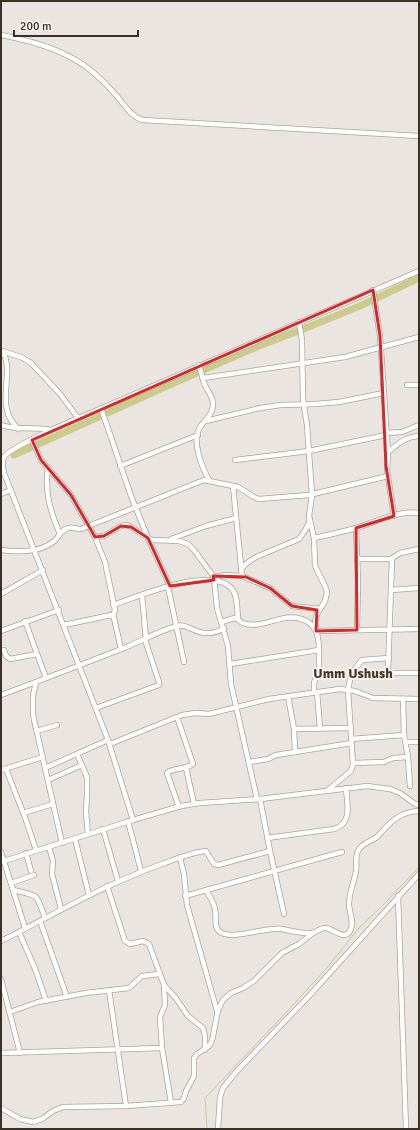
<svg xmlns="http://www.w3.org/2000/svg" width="420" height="1130" font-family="Signika,sans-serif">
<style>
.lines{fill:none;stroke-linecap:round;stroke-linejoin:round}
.stream{stroke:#cccb8c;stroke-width:1}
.river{stroke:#cccb8c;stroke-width:7}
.minor-casing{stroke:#aba49d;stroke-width:6}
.minor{stroke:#fff;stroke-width:4.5}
.marked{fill:none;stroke:#d62828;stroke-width:3;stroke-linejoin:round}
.labels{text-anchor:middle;stroke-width:4;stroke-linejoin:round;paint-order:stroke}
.quarter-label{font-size:14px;font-weight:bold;fill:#4a3920;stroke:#f7f3f1}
</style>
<rect width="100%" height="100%" fill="#eae5e1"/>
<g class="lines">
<!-- stream -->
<path class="stream" d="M207,1129L205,1098L279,1020L326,969L359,928L384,904L419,867"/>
<!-- river -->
<path class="river" d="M14,455L174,383L259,346L301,330L360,306L419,278"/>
<!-- minor casing -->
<g class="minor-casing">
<g id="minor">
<path d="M1,35C34,41 69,51 94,73C102,80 110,88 116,95C124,104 131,117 143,120L419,136"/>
<path d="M373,290L380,336L388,454L387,470L394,516"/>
<path d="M299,322L302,340L303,400L307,425L312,495L309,516L314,538L315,566L325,586L327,592L325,601L317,614L315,621L319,645V668L314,683V693"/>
<path d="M2,351L21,357L31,363L60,394L78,418"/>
<path d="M2,351C13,366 2,392 7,410C8,417 13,423 18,429"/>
<path d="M199,365C201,371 202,378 204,383C207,392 214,396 213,406C212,416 205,419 200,427C191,441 202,467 209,480"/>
<path d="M203,378L345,357L419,337"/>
<path d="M407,385H419"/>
<path d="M101,408L131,496L148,538L153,540L179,541L188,544L194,550L214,577L217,608L228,646L231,684L257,799"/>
<path d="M206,421L260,408L281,405L315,404L339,402L384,393"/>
<path d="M1,425C18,431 34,426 51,430"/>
<path d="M386,433L402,432L419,425"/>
<path d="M32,440L41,460L71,495L95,537L105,562L115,610L113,616"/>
<path d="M387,453C398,444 404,437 419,436"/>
<path d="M235,460L309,451L386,435"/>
<path d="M120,466L198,435"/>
<path d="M48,468C44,492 51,513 60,534"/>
<path d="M233,486L242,576"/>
<path d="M1,494L11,490"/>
<path d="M356,528L358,581L357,630"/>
<path d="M95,537L104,536L121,526L127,525L131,527L148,538L170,586"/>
<path d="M314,538C328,535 342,532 356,528C376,522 398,510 419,513"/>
<path d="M171,539L206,526L236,518"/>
<path d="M1,550C18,552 38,553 53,542C58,539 60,531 66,529C71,526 76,529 81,529L204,480L238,487L254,497L259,499L309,495L388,476"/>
<path d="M357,559H391L400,553L419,549"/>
<path d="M392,559L388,670L391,673H419"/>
<path d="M241,569L247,563L256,557L299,539L306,529L310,520"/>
<path d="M214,577L225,575L242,576L270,588L292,606L320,609"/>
<path d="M168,587L184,662"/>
<path d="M391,590L419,588"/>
<path d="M1,594L43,570"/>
<path d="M142,595L146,639"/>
<path d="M113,605C139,596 212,565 232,589C238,596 237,610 238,619"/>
<path d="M25,621L46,678"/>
<path d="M221,622L235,618C239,619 240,622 243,623C264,631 286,608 308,622C312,624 313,628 316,631L419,629"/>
<path d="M64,625L111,615L114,618L121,649"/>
<path d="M1,631L59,610"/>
<path d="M4,650L6,656L10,659L37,654"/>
<path d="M230,664L319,650"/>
<path d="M36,682L33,696V715L62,843"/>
<path d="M317,692L320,728"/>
<path d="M1,695C42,680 83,664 124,648C142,641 158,631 177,626C183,624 187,627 192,629C202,634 214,635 224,628"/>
<path d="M288,696L294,729L295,752"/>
<path d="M96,708L159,685V682L145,640"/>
<path d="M177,717L193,764C186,770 174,767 167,773L179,807"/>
<path d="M294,729L351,728"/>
<path d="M37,731L57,725"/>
<path d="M404,735L408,757L410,786"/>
<path d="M351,739L404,735L403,699"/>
<path d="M406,742H419"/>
<path d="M110,744L182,715L196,713L209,714L269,699L340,689L355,691L373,698L419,699"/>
<path d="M77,754L87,777V794L86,812L88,834"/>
<path d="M249,762L268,759L276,755L352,743"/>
<path d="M353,763L384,762L393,758L408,757"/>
<path d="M45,768L108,740"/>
<path d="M186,768L194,804"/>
<path d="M6,769L26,820L36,850"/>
<path d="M1,770L43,757"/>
<path d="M48,780L82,765"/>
<path d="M329,789L351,771L353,765L348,690L351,674L362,660L389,658"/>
<path d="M260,799L270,851L284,914"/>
<path d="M23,813L53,804"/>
<path d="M133,820L108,740L4,473C3,467 1,462 4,457C9,449 41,435 51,430L419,271"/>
<path d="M128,821L141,871"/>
<path d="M103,829L118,881"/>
<path d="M267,838L334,829C353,823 347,804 346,788"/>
<path d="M75,839L89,895"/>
<path d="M49,847L53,861L52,874L61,909"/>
<path d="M1,852L25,928"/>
<path d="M26,853L31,871"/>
<path d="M180,858L184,874L187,905L217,1011"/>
<path d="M1,862L133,820L181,806L200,803L260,799L367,786L390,789L400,793L415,804L419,805"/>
<path d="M11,883L34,875"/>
<path d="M107,886L125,941L130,944L143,941L149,944L164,985L175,997L188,1016L203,1028L205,1036V1050"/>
<path d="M13,890C39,896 36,893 45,918"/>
<path d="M206,890C209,896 214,902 215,909C217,917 213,927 220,932C233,941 266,926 282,929C291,931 304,934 312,933C318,932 320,927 326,928C334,929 344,941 350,931C355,923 349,912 349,904C349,892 354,883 356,871C357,865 355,857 358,851C363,841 373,842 379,835C390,822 401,811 419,811"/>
<path d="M185,896L342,852"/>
<path d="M398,896L406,1129"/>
<path d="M40,921L67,997"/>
<path d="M19,932L36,971L46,1001"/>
<path d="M1,941C55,914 107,883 165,863C178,858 193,852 206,851L214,864L218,865L270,851"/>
<path d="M1,979L20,1053"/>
<path d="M164,985L165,1005L160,1017L162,1048L171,1103"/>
<path d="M109,990L126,1106"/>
<path d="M10,1012L38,1002L86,993L129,988L142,976L159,974"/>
<path d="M1,1053L162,1048"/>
<path d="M1,1108L20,1119L33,1122L42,1119L53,1111L63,1107L126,1106L181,1102L184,1098L186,1091L194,1076V1058L197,1054L209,1046L212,1041L218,1010L223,1000L231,993L243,988L254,981L282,953L299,944L313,933"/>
<path d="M218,1129L220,1097L223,1088L236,1072L309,996L419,874"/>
</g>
</g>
<!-- minor -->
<use href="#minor" class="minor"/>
</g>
<!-- marked area -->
<path class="marked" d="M373,290L380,336L386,466L394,516L356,528L357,630L316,631L317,610L292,606L270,588L246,577L213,576L214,580L170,586L148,538L131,527L121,526L104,536L95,537L71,495L41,460L32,440Z"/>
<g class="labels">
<!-- quarter labels -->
<g class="quarter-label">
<text x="353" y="678">Umm Ushush</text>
</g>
</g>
<!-- border -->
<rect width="420" height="1130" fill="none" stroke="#3a3023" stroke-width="4"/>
<!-- scale -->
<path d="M14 30v6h124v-6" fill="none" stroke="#3a3023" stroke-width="2"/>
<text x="20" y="30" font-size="12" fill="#3a3023" stroke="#f7f3f1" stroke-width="3" paint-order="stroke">200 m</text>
</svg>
